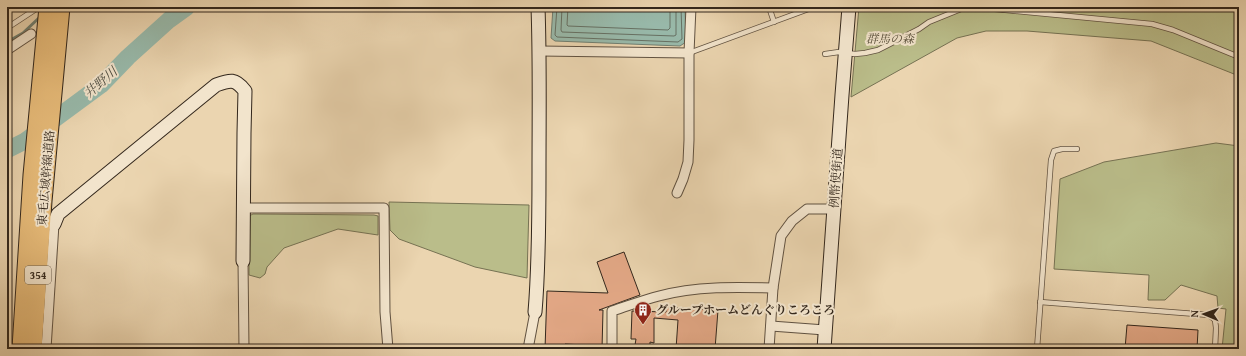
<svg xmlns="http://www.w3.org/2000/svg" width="1246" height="356" font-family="'Gentium Book Plus','Noto Serif JP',serif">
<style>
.green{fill:#babd8a;stroke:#767253}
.water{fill:#98b9aa;stroke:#707f71}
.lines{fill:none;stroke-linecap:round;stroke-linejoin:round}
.shore{stroke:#667063;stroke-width:1}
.stream{stroke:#707f71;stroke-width:3}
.river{stroke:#98b9aa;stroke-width:17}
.building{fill:#e3a886;stroke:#33271c}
.lane-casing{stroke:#615241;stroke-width:6}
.street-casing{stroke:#615241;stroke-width:11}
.secondary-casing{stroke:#33271c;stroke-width:15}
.highway-casing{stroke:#33271c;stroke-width:19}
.lane{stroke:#f2e4cc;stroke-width:4.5}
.street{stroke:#f2e4cc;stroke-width:9}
.secondary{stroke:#f2e4cc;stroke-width:13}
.highway{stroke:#e6ba78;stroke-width:17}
.labels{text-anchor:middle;stroke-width:4;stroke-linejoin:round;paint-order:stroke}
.shield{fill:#f2e4cc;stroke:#6c6051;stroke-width:1}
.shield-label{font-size:11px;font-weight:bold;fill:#33271c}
.park-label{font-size:12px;font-style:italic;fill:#554c38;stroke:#f2e4cc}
.street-label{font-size:12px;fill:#33271c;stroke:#f2e4cc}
.poi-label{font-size:12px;font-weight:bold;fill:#33271c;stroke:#f2e4cc;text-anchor:start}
.water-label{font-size:13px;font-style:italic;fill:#4c4c40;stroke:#f2e4cc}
</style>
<rect width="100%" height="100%" fill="#ebd5b0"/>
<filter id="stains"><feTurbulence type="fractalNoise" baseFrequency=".005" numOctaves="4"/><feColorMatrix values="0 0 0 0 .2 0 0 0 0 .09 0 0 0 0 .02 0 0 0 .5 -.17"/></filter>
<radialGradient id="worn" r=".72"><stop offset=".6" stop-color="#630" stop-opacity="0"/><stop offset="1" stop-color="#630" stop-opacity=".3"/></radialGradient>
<!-- green -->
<g class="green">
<path d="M859,7H1239V76L1151,41L1027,31H986L957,38L851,97Z"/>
<path d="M1216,143L1239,146V349H1222L1226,309L1218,308L1217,296L1181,285L1165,300H1148L1149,275L1054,269L1060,179L1104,162Z"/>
<path d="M389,202L529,205L527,278L475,267L399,239L390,230Z"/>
<path d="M253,214L374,215L378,216V235L338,229L284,248L267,267L265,274L260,278L249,275V216Z"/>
</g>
<!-- water -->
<path class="water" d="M553,7H685L686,42L680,46L555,41L551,38Z"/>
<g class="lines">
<!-- shore -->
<g class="shore">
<path d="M557,7L555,35L557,37L678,42L682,39L681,7"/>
<path d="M562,7L561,30L562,32L674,36L676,35V7"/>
<path d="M568,7L567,25L568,26L668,30L670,28V7"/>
</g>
<!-- stream -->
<path class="stream" d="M7,42L23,33L41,16"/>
<!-- river -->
<path class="river" d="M7,150L25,141L101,85L128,57L169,20L187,7"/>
</g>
<!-- building -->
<g class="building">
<path d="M624,252L640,295L599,310H603L602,349H583V345L565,344V349H545L547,291L608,293L597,262Z"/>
<path d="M666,307L718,310L715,349H676L678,320L654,318V343L650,342V345H635L636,339H631L632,311L666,312Z"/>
<path d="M1127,325L1198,330L1197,349H1125Z"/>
</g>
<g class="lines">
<!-- lane casing -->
<g class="lane-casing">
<g id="lane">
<path d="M769,7L774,22"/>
<path d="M974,7L1152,24L1173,30L1239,57"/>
<path d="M7,28L39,7"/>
<path d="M689,53L814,7"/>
<path d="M825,54L839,52L855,54L865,53L878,50L919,29L929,22L966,7"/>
<path d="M1040,302L1209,315L1215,320L1216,328L1215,349"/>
<path d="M1037,349L1051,160L1054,151L1062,149H1077"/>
</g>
</g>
<!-- street casing -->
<g class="street-casing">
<g id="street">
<path d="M7,50L31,34"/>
<path d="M540,51L689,53"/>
<path d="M677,193L683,179L688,162L689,140V53L691,7"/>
<path d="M243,208H384L385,312L388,349"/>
<path d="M243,261L244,349"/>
<path d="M771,326L825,330"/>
<path d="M46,349L54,224"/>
<path d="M528,349L535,312"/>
<path d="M612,349V311C628,306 643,300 659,296C696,286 736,287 773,288"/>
<path d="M769,349L773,288L781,236L792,221L807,209H833"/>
</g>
</g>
<!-- secondary casing -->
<g class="secondary-casing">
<g id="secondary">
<path d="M54,224L58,214L216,85C230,80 235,78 245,91L244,133L243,261"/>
<path d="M535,312C539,265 539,218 539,172C539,117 540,62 538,7"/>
<path d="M824,349L842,95L849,7"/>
</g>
</g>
<!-- highway casing -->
<g class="highway-casing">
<g id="highway">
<path d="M21,348L32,175L48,7"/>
<path d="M33,349L43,201L61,7"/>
</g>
</g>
<!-- lane -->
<use href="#lane" class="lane"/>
<!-- street -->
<use href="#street" class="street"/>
<!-- secondary -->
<use href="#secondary" class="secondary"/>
<!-- highway -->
<use href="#highway" class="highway"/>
</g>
<!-- icons -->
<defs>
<g id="building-pin" transform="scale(0.9)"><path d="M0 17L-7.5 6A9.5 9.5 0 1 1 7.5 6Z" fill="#8f2418" stroke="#f2e4cc"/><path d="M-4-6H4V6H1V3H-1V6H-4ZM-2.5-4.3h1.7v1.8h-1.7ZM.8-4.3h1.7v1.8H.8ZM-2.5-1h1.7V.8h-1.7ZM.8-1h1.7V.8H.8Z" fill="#fff"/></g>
</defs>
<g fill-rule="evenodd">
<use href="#building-pin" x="643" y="310"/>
</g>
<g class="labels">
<!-- shield labels -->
<rect class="shield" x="25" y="266" width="26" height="18" rx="3"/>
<g class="shield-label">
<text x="38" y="279">354</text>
</g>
<!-- park labels -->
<g class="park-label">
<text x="890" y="43">群馬の森</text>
</g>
<!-- street labels -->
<g class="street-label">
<text transform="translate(46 178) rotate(-85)" y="4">東毛広域幹線道路</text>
<text transform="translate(836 178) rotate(-86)" y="4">例幣使街道</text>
</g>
<!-- poi labels -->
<g class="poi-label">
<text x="656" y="314">グループホームどんぐりころころ</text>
</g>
<!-- water labels -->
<g class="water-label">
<text transform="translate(100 82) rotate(-41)" y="5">井野川</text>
</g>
</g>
<!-- margin -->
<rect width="1246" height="356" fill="none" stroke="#ebd5b0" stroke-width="24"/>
<rect x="8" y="8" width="1230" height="340" fill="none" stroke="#33271c" stroke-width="2"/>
<rect x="12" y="12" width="1222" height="332" fill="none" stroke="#33271c"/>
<!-- north arrow -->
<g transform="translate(1204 314) rotate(272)" stroke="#f2e4cc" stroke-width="3" paint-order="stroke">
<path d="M0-3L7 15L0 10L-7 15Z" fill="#33271c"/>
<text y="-6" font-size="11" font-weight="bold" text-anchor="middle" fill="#33271c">N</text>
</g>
<rect width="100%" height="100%" filter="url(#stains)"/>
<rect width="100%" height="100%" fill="url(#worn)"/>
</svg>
